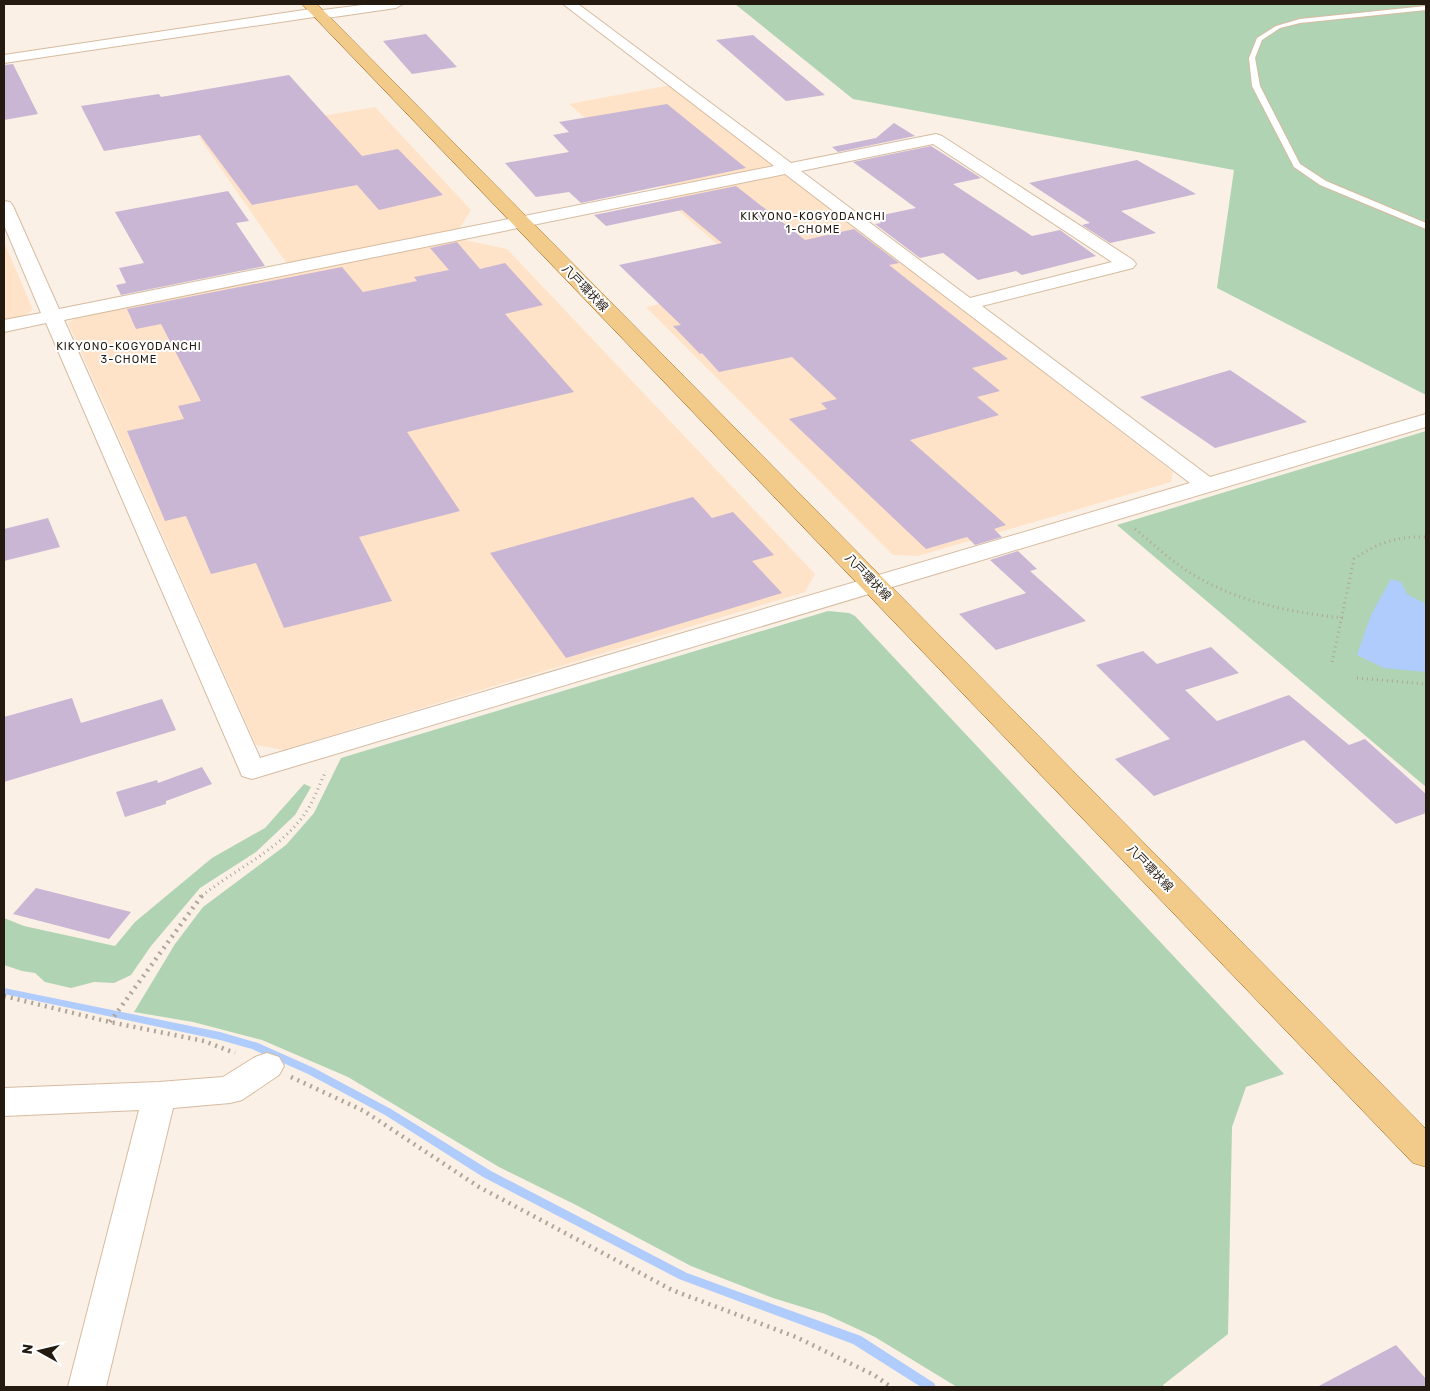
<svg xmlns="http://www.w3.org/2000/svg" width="1430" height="1391" font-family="Rubik,'Noto Sans JP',sans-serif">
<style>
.built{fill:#fee3c8}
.green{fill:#afd3b3}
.water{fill:#afccfd}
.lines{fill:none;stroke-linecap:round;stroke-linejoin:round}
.stream{fill:#afccfd;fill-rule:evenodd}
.building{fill:#c9b5d4}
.lane-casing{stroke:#d6bba0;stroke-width:2}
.street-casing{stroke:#d6bba0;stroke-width:2}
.primary-casing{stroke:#a5752c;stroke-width:1}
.path-far1{stroke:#b0a59a;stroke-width:3;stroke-dasharray:1 4;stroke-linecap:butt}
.path{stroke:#b0a59a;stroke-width:4.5;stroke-dasharray:2 5;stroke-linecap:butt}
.lane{fill:#fff;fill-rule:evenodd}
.street{fill:#fff;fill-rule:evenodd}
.primary{fill:#f2ca89;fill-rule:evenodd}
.labels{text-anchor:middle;stroke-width:4;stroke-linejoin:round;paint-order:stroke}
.far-neighbourhood-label{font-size:11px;letter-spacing:1px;fill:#241a10;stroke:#fff}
.street-label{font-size:12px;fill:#241a10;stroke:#fff}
</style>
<rect width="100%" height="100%" fill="#fbf0e5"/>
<!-- built -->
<g class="built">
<path d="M671,85L1173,472L1171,482L918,556L893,555L646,307L761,282L665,199L675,196L569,104Z"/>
<path d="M375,107L471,210L458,231L287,264L199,137Z"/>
<path d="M460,239L507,249L815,574L805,592L283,750L256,745L68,323L79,316Z"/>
<path d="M4,242L33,310L20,318L4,321Z"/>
</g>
<!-- green -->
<g class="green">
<path d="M735,4H1426V395L1217,288L1234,170L853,99Z"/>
<path d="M1426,431V787L1117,525Z"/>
<path d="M828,611L849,613L855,616L1284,1074L1246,1087L1232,1127L1228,1334L1163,1385L1164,1387H957L875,1337L825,1314L773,1298L691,1266L576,1205L499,1167L348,1077L262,1040L193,1022L134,1012L175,944L203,907L286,845L314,813L341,758Z"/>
<path d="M304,784L311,787L295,815L256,852L200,888L151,946L131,975L114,983L94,982L71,988L45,982L35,973L22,971L4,965V918L24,926L115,946L135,922L212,858L265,828Z"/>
</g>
<!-- water -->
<path class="water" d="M1391,579L1401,582L1407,594L1426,604V672L1384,668L1357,655L1371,615Z"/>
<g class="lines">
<!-- stream -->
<path class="stream" d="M4,988L220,1032L258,1043L314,1068L391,1109L491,1171L687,1273L861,1336L934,1383L936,1387H921L853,1344L679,1279L483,1177L385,1115L308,1074L252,1049L220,1040L4,994Z"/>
</g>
<!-- building -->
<g class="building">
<path d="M426,34L457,67L412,74L383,41Z"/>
<path d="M753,35L825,95L786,101L716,40Z"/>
<path d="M13,64L38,114L4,120V65Z"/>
<path d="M289,75L362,156L398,149L443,195L379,210L357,185L252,205L200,135L104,151L81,106L159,94L161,97Z"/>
<path d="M667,104L746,168L581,203L569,192L536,197L505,163L569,152L553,135L569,132L559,122Z"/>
<path d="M894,123L915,136L838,152L832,147L876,138Z"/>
<path d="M931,146L981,178L953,184L1032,236L1060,230L1096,256L1022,275L1016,271L978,280L943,253L920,258L875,224L881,223L873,217L916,208L853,162Z"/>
<path d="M1137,160L1196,194L1121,211L1156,233L1110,243L1082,225L1090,223L1029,183Z"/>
<path d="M736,186L805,240L854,229L899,263L889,265L1008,359L972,368L1000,391L977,397L999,415L910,440L1006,525L994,529L1002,537L975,545L967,537L926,549L789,419L827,409L821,403L837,399L792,357L719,372L702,353L700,354L673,326L681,325L619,265L722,243L682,210L606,226L594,215Z"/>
<path d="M228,191L249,221L236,223L265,266L121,295L116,285L126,283L119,268L144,263L115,212Z"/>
<path d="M457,242L480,269L505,263L543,305L505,314L574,392L407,432L460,511L359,537L392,601L284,628L256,563L211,574L186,516L165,521L127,431L184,419L178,406L201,401L161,324L136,329L127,309L342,267L363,292L417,281L414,277L449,270L430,248Z"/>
<path d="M1230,370L1307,422L1215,448L1140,397Z"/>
<path d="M693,497L712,518L733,512L774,555L752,561L782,593L566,658L490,553Z"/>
<path d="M48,518L60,547L4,561V529Z"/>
<path d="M1018,551L1037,569L1030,571L1086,621L996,650L959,614L1026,593L990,560Z"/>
<path d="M1211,647L1239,673L1185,690L1217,721L1289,695L1349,745L1365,739L1426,794V813L1396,824L1304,740L1154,796L1115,759L1170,739L1096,665L1143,651L1157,664Z"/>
<path d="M72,698L81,723L162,699L176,730L4,782V717Z"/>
<path d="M202,767L212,784L166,801V804L125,817L116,792L157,780L158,783Z"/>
<path d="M36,888L131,912L109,939L13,914Z"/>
<path d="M1396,1345L1426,1379V1387H1317Z"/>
</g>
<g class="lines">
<!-- lane casing -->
<g class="lane-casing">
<path id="lane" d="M1426,6V10L1300,23L1280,28L1262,40L1255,58L1260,86L1300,164L1326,181L1426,223V229L1320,185L1294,167L1252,86L1249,58L1257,38L1276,26L1300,19Z"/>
</g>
<!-- street casing -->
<g class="street-casing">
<g id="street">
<path d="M370,4H403L396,8L320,19L314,17L4,63V55L317,8L323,10Z"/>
<path d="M563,4H578L791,163L936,134L942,136L1133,260L1136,264L1133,268L982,306L1210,477L1426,414V427L262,776L252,779L242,776L46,323L4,332V320L41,313L4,225V201L10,202L13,206L59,309L774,166ZM933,144L1112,262L970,298L801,171ZM785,174L1190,483L260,758L64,320Z"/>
<path d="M267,1053L279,1057L284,1066L279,1075L242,1100L230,1103L173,1108L106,1387H68L139,1110L4,1116V1088L159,1082L223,1077L255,1057Z"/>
</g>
</g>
<!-- primary casing -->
<g class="primary-casing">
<path id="primary" d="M302,4H317L1426,1129V1167L1413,1163Z"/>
</g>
<!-- path-far1 -->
<g class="path-far1">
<path d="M1135,529C1153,544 1170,560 1189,572C1236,602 1289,612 1343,618"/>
<path d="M1332,662L1354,559C1377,543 1398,536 1426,537"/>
<path d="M1357,678L1426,684"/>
<path d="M202,896C235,869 278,851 304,815C313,803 319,785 326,771"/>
</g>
<!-- path -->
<g class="path">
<path d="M4,996L110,1022L204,1041L235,1053"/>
<path d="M110,1022L203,894"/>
<path d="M291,1077L364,1111L479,1187L672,1290L796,1337L874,1375L891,1387"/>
</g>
<!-- lane -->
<use href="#lane" class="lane"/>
<!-- street -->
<use href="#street" class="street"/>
<!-- primary -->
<use href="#primary" class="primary"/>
</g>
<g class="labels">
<!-- far-neighbourhood labels -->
<g class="far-neighbourhood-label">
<text x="813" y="220">KIKYONO-KOGYODANCHI<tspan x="813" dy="13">1-CHOME</tspan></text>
<text x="129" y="350">KIKYONO-KOGYODANCHI<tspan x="129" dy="13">3-CHOME</tspan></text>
</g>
<!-- street labels -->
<g class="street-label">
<text transform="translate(585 288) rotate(46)" y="4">八戸環状線</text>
<text transform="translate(868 577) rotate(46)" y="4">八戸環状線</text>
<text transform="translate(1150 868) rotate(46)" y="4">八戸環状線</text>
</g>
</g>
<!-- border -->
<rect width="1430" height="1391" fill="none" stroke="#241a10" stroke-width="10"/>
<!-- north arrow -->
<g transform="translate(40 1351) rotate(278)" stroke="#ffffff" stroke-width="4" paint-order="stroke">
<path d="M0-4L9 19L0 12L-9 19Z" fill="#241a10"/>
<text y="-8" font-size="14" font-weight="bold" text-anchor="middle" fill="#241a10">N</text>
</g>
</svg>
